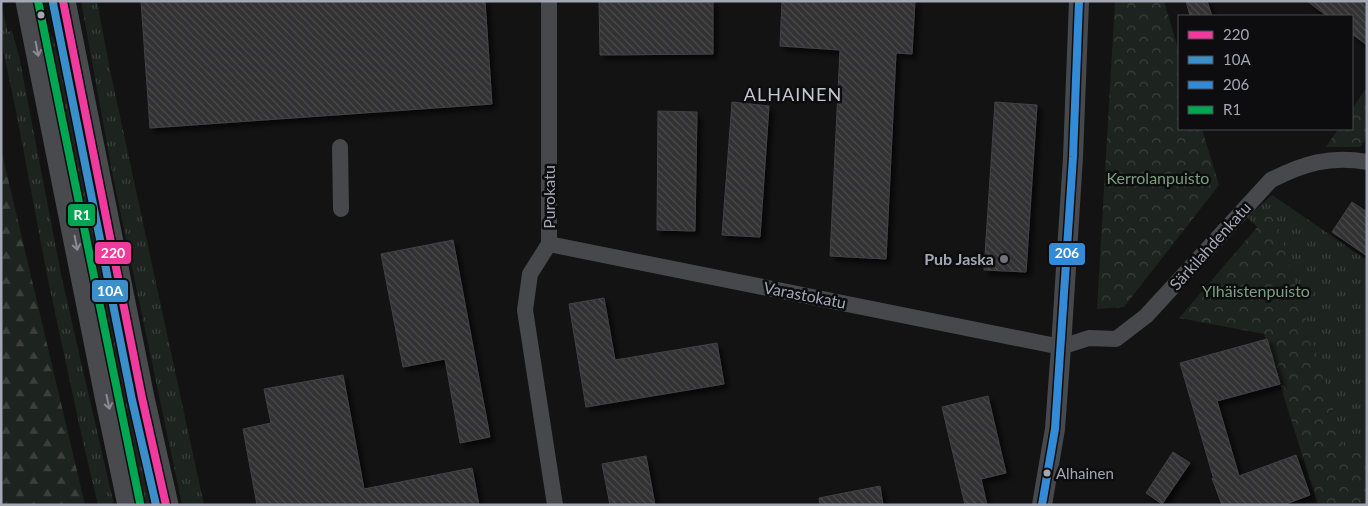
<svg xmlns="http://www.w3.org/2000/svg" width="1368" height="506" font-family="Lato,sans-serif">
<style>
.grass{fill:url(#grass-tufts)}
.forest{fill:url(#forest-firs)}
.park{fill:url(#park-crowns)}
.building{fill:url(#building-back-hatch);stroke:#424246;filter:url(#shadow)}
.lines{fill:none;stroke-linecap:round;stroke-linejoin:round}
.minor{stroke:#47484b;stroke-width:16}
.tertiary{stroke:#47484b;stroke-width:20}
.primary{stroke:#494a4d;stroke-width:25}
.bus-1-casing{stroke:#0d0d0f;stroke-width:11}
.bus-2-casing{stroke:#0d0d0f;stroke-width:11}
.bus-3-casing{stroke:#0d0d0f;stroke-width:11}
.bus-4-casing{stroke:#0d0d0f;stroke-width:11}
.bus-1{stroke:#f13a9d;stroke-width:8}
.bus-2{stroke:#3a8fcb;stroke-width:8}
.bus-3{stroke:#338bd7;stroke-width:8}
.bus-4{stroke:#00a651;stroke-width:8}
.oneway{stroke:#898b95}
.bus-dot{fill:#a4a7b4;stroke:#0d0d0f;stroke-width:2}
.poi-dot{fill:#71737c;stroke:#0d0d0f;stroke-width:2}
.labels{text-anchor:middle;stroke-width:5;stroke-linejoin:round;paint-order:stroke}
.bus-label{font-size:15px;fill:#a4a7b4;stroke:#0d0d0f;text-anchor:start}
.park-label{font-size:16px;fill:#7b9f82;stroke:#0d0d0f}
.street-label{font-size:16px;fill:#a4a7b4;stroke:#0d0d0f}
.poi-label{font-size:16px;font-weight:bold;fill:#a4a7b4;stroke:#0d0d0f;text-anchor:end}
.neighbourhood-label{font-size:18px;letter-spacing:1px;fill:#c5c6d0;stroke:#0d0d0f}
.line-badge{stroke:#0d0d0f;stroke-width:2}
.badge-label{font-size:14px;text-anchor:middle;font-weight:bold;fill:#fff}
</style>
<defs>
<pattern id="grass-tufts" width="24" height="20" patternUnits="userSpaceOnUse" patternTransform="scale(1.25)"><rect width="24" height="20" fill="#1d231e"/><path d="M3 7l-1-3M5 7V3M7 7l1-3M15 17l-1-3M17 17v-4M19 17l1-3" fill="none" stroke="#3b403c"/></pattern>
<pattern id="forest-firs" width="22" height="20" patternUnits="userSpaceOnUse" patternTransform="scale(1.25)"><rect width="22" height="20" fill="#1d231e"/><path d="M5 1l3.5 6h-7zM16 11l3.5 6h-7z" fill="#3b403c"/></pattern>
<pattern id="park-crowns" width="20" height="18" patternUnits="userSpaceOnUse" patternTransform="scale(1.25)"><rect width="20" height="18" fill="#1d231e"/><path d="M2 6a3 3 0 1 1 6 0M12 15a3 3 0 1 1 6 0" fill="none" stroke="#3b403c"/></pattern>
<pattern id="building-back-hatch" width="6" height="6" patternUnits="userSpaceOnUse" patternTransform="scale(1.25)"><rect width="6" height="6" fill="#313132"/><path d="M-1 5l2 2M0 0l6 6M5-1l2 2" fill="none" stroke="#4c4c4d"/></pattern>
<filter id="shadow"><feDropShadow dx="4.5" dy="4.5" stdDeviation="2.5" flood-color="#0009"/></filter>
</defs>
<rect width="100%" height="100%" fill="#131313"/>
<!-- grass -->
<g class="grass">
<path d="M81,1H97L110,70L204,505H182L113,177Z"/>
<path d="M1,4L8,32L12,31L19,56L62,279L114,505H98L83,442L48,280L16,111L3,50Z"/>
<path d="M46,37H53L84,166L110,303L154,505H142L98,305Z"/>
<path d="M1272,195L1367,260V458L1365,460L1320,437L1257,227L1247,217Z"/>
</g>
<!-- forest -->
<path class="forest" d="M1,149L85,505H1Z"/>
<!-- park -->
<g class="park">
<path d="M1115,1H1164L1179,52V129H1202L1219,185L1124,307L1097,309Z"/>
<path d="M1367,87V137L1360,147H1326L1338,129H1352V109Z"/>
<path d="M1273,209L1345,449L1367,452V505H1318L1264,334L1179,318Z"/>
</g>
<!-- building -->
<g class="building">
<path d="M141,1H485L492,104L150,128Z"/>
<path d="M713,1V54L600,55L599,2Z"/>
<path d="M782,1H915L912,54L896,53L886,259L830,256L840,50L780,46Z"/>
<path d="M1186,1H1207L1212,16H1190Z"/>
<path d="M1307,1H1367V45L1352,34V16H1327Z"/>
<path d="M732,102L769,106L760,237L722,235Z"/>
<path d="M995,102L1037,105L1026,272L984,270Z"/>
<path d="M658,111L697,112L695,231L657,230Z"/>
<path d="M1352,202L1367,212V256L1332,232Z"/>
<path d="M453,240L490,437L460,443L445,359L403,367L381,254Z"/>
<path d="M604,298L615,360L717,343L724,384L586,407L569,304Z"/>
<path d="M1267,339L1280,384L1217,401L1239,476L1296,455L1310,495L1283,505H1222L1212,478L1214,480L1180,363Z"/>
<path d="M343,375L364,489L472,468L479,505H257L243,429L271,423L264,389Z"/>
<path d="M988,396L1006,473L981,479L987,505H965L942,407Z"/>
<path d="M1173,452L1190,463L1162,504L1146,493Z"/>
<path d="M646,456L655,505H610L602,464Z"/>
<path d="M880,486L883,505H820L819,498Z"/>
</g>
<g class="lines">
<!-- minor -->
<g class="minor">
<path d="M549,1V244L530,274L525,310L555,505"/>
<path d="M340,147L341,209"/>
<path d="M549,244L1061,347L1089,338L1116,339L1146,316L1271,180C1303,164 1330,155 1367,162"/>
</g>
<!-- tertiary -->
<path class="tertiary" d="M1042,505L1055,429L1061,347L1073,157L1079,1"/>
<!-- primary -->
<g class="primary">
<path d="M28,1L108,401L130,505"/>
<path d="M63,1L142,398L166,505"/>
</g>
<!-- bus-1 casing -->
<g class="bus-1-casing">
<path id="bus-1" d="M63,1L142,398L166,505"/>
</g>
<!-- bus-2 casing -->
<g class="bus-2-casing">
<path id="bus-2" d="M53,3L132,400L156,505"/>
</g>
<!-- bus-3 casing -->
<g class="bus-3-casing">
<path id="bus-3" d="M1042,505L1055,429L1073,157L1079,1"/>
</g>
<!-- bus-4 casing -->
<g class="bus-4-casing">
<path id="bus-4" d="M38,1L140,503"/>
</g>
<!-- bus-1 -->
<use href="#bus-1" class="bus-1"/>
<!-- bus-2 -->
<use href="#bus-2" class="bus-2"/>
<!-- bus-3 -->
<use href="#bus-3" class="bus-3"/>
<!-- bus-4 -->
<use href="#bus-4" class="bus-4"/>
</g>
<!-- one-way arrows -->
<defs><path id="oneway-shaft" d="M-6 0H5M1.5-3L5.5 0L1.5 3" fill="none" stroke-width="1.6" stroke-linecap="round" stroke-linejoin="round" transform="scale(1.25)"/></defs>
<g class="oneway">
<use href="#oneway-shaft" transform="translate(37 49) rotate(79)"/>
<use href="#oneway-shaft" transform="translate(76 243) rotate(79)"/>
<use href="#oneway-shaft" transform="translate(108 402) rotate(78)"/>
</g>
<!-- markers -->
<g class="bus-dot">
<circle cx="41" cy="15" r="4.5"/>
<circle cx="1047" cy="473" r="4.5"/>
</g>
<circle class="poi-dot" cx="1004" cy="259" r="5"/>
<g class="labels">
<!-- bus labels -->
<g class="bus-label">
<text x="1056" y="479">Alhainen</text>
</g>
<!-- park labels -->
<g class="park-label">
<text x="1158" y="184">Kerrolanpuisto</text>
<text x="1256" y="297">Ylhäistenpuisto</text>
</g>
<!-- street labels -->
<g class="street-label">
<text transform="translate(549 197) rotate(-90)" y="6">Purokatu</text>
<text transform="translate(1210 246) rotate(-48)" y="6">Särkilahdenkatu</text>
<text transform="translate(805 295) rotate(11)" y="6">Varastokatu</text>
</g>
<!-- poi labels -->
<g class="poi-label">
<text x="994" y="265">Pub Jaska</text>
</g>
<!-- neighbourhood labels -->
<g class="neighbourhood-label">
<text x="793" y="101">ALHAINEN</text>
</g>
</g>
<g class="line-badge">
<rect x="67" y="203" width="29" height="24" rx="5" fill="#00a651"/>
<rect x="94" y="241" width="38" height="24" rx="5" fill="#f13a9d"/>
<rect x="1048" y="242" width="38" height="24" rx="5" fill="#338bd7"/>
<rect x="91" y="279" width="38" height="24" rx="5" fill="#3a8fcb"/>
</g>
<g class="badge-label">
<text x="82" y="220">R1</text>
<text x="113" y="258">220</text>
<text x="1067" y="258">206</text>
<text x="110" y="296">10A</text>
</g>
<!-- border -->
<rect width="1368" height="506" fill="none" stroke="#a4a7b4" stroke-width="5"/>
<!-- legend -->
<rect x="1178" y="15" width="175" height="115" fill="#0d0d0f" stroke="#494b51"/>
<rect x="1188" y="31" width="25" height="8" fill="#f13a9d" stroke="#494b51"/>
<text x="1223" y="40" font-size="15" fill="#a4a7b4">220</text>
<rect x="1188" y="56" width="25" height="8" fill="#3a8fcb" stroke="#494b51"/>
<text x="1223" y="65" font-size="15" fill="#a4a7b4">10A</text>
<rect x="1188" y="81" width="25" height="8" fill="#338bd7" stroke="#494b51"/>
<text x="1223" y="90" font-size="15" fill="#a4a7b4">206</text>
<rect x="1188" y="106" width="25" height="8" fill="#00a651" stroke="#494b51"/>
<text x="1223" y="115" font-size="15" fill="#a4a7b4">R1</text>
</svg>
